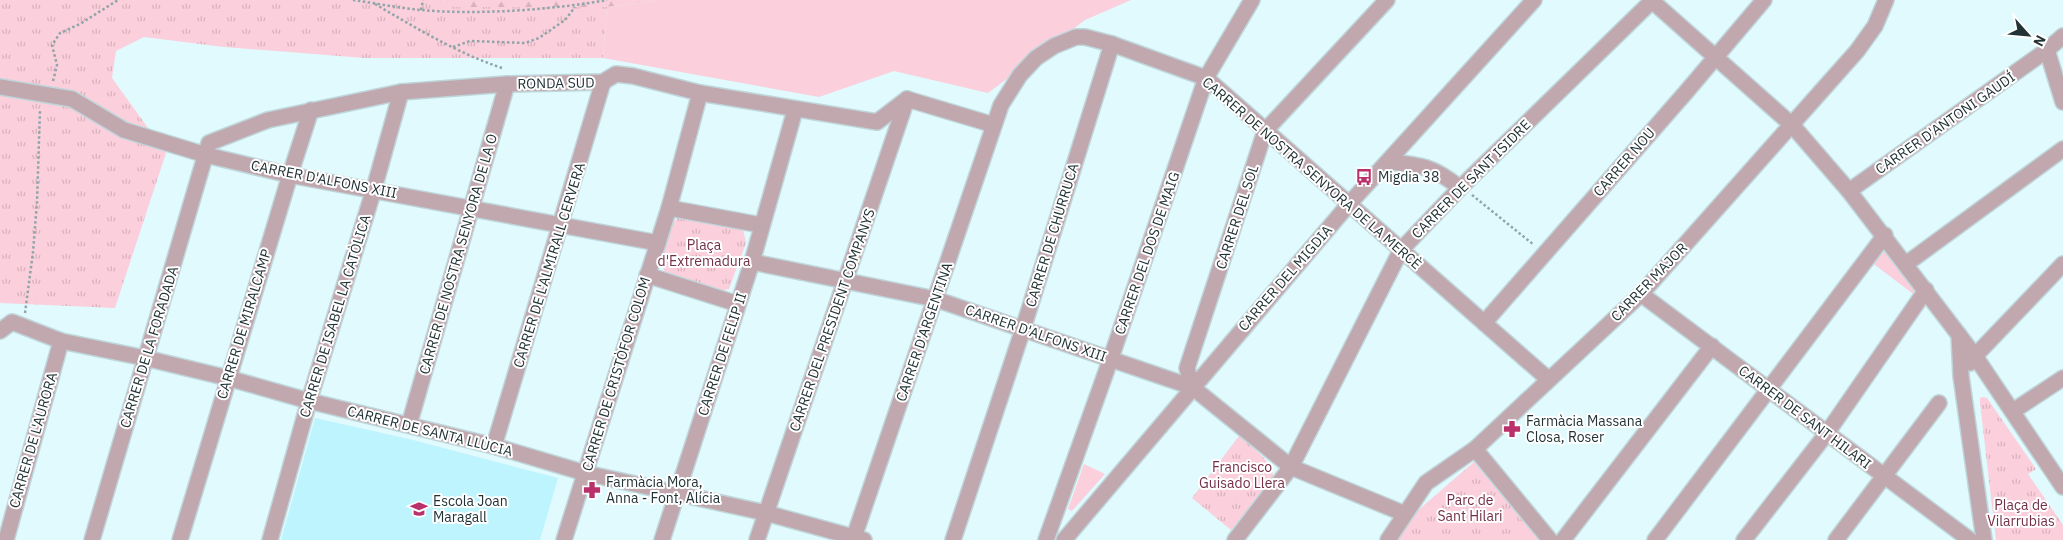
<svg xmlns="http://www.w3.org/2000/svg" width="2063" height="540" font-family="'IBM Plex Sans',sans-serif">
<style>
.built{fill:#bef4fd}
.grass{fill:url(#grass-tufts)}
.forest{fill:url(#forest-firs)}
.garden{fill:#fbcfdb}
.lines{fill:none;stroke-linecap:round;stroke-linejoin:round}
.street-casing{stroke:#bed6da;stroke-width:18}
.path{stroke:#8fa5a8;stroke-width:2.5;stroke-dasharray:2.5 2.5;stroke-linecap:butt}
.street{stroke:#c1a7ae;stroke-width:15}
.labels{text-anchor:middle;stroke-width:4;stroke-linejoin:round;paint-order:stroke}
.street-label{font-size:14px;fill:#223336;stroke:#fff}
.poi-label{font-size:14px;fill:#223336;stroke:#fff;text-anchor:start}
.park-label{font-size:14px;fill:#732f48;stroke:#fff}
</style>
<defs>
<pattern id="grass-tufts" width="24" height="20" patternUnits="userSpaceOnUse" patternTransform="scale(1.25)"><rect width="24" height="20" fill="#fbcfdb"/><path d="M3 7l-1-3M5 7V3M7 7l1-3M15 17l-1-3M17 17v-4M19 17l1-3" fill="none" stroke="#d7b2bd"/></pattern>
<pattern id="forest-firs" width="22" height="20" patternUnits="userSpaceOnUse" patternTransform="scale(1.25)"><rect width="22" height="20" fill="#fbcfdb"/><path d="M5 1l3.5 6h-7zM16 11l3.5 6h-7z" fill="#d7b2bd"/></pattern>
</defs>
<rect width="100%" height="100%" fill="#e0fafe"/>
<!-- built -->
<path class="built" d="M315,418L409,439L558,478L540,540H281Z"/>
<!-- grass -->
<g class="grass">
<path d="M0,0H443L454,7H607L603,58H364L224,47L144,37L116,51L112,78L166,153L115,308L0,303Z"/>
<path d="M679,217L743,229L746,243L729,289L721,291L665,273C658,259 666,226 679,217Z"/>
<path d="M1983,397L1987,398L2036,469L2028,474L2063,525V540H1996L1980,403V398Z"/>
<path d="M1239,436C1251,447 1275,462 1273,479L1231,530L1192,498Z"/>
<path d="M1474,462L1539,540H1396L1416,512Z"/>
</g>
<!-- forest -->
<path class="forest" d="M443,0H658L607,7H454Z"/>
<!-- garden -->
<g class="garden">
<path d="M658,0H1131L1085,20L988,93L894,71L819,97L603,58L607,7Z"/>
<path d="M1879,251L1892,255L1919,293L1916,296L1871,262Z"/>
<path d="M1084,464L1105,474L1072,511L1068,509Z"/>
</g>
<g class="lines">
<!-- street casing -->
<g class="street-casing">
<g id="street">
<path d="M1651,0L1792,125L1849,191L1975,356L2063,487"/>
<path d="M2047,50L2063,102"/>
<path d="M0,87L72,99L124,130L206,155L290,175L658,243"/>
<path d="M907,99L994,125"/>
<path d="M1388,162C1421,165 1433,166 1460,188"/>
<path d="M1849,191L2047,50L2063,36"/>
<path d="M669,208L761,225"/>
<path d="M752,262L935,299L1192,387L1291,467L1405,514"/>
<path d="M1906,264L2063,149"/>
<path d="M647,275L738,304"/>
<path d="M1641,294L1970,540"/>
<path d="M1484,323L1687,91L1764,0"/>
<path d="M0,331L12,322L61,341L145,358L228,378L309,401L494,446L585,473L766,513L864,540"/>
<path d="M1959,335L1961,376L1984,540"/>
<path d="M1970,363L1975,356L2063,264"/>
<path d="M1192,387L1187,368L1265,131L1387,0"/>
<path d="M2013,411L2063,378"/>
<path d="M409,425L507,84"/>
<path d="M494,446L603,82"/>
<path d="M1475,449L1550,540"/>
<path d="M6,540L61,341"/>
<path d="M92,540L209,143L268,120L401,92L507,84L603,82L616,74L633,76L700,93L877,122L907,99"/>
<path d="M180,540L290,175L311,110"/>
<path d="M270,540L309,401L374,189L401,92"/>
<path d="M564,540L669,208L700,93"/>
<path d="M662,540L752,262L795,110"/>
<path d="M757,540L907,99"/>
<path d="M853,540L1001,105L1020,75L1036,58L1054,46L1076,37H1085L1112,44L1206,78L1548,379"/>
<path d="M953,540L1023,329L1112,44"/>
<path d="M1046,540L1111,358L1206,78L1252,0"/>
<path d="M1064,540L1349,204L1534,0"/>
<path d="M1235,540L1291,467L1401,250L1460,188L1653,0"/>
<path d="M1388,540L1426,483L1475,449L1641,294L1857,51L1875,26L1886,0"/>
<path d="M1563,540L1712,346"/>
<path d="M1655,540L1885,235"/>
<path d="M1744,540L1827,433L1926,290"/>
<path d="M1836,540L1939,403"/>
</g>
</g>
<!-- path -->
<g class="path">
<path d="M353,0C375,3 398,8 421,10C478,15 551,10 607,0"/>
<path d="M375,4C416,28 457,53 502,68"/>
<path d="M421,10L423,0"/>
<path d="M453,47L470,41L525,43L539,38L565,20L575,7"/>
<path d="M53,81L57,65L52,45L60,33L80,24L118,0"/>
<path d="M1472,195L1534,245"/>
<path d="M25,313L33,252L37,202L40,109"/>
</g>
<!-- street -->
<use href="#street" class="street"/>
</g>
<!-- icons -->
<defs>
<g id="bus-bare" transform="scale(1.35)"><path d="M-5-6H5V4H4V6H2V4H-2V6H-4V4H-5ZM-3.5-4V0h7V-4ZM-3.5 1.2v1.5H-2V1.2ZM2 1.2v1.5H3.5V1.2Z" fill="#ba306a" stroke="#fff" stroke-width="2.5" paint-order="stroke"/></g>
<g id="pharmacy-bare" transform="scale(1.35)"><path d="M-2-6h4v4h4v4h-4v4h-4v-4h-4v-4h4Z" fill="#ba306a" stroke="#fff" stroke-width="2.5" paint-order="stroke"/></g>
<g id="school-bare" transform="scale(1.35)"><path d="M0-5L7-2L0 1L-7-2ZM-4 1L0 2.5L4 1V4Q0 6-4 4Z" fill="#ba306a" stroke="#fff" stroke-width="2.5" paint-order="stroke"/></g>
</defs>
<g fill-rule="evenodd">
<use href="#bus-bare" x="1364" y="177"/>
<use href="#pharmacy-bare" x="1512" y="429"/>
<use href="#pharmacy-bare" x="592" y="490"/>
<use href="#school-bare" x="419" y="509"/>
</g>
<g class="labels">
<!-- street labels -->
<g class="street-label">
<text transform="translate(556 83) rotate(-1)" y="5">RONDA SUD</text>
<text transform="translate(1945 123) rotate(-35)" y="5">CARRER D'ANTONI GAUDÍ</text>
<text transform="translate(1624 162) rotate(-49)" y="5">CARRER NOU</text>
<text transform="translate(1312 173) rotate(41)" y="5">CARRER DE NOSTRA SENYORA DE LA MERCÈ</text>
<text transform="translate(324 179) rotate(11)" y="5">CARRER D'ALFONS XIII</text>
<text transform="translate(1471 179) rotate(-45)" y="5">CARRER DE SANT ISIDRE</text>
<text transform="translate(1237 217) rotate(-72)" y="5">CARRER DEL SOL</text>
<text transform="translate(1052 235) rotate(-73)" y="5">CARRER DE CHURRUCA</text>
<text transform="translate(1147 253) rotate(-71)" y="5">CARRER DEL DOS DE MAIG</text>
<text transform="translate(458 254) rotate(-74)" y="5">CARRER DE NOSTRA SENYORA DE LA O</text>
<text transform="translate(549 265) rotate(-73)" y="5">CARRER DE L'ALMIRALL CERVERA</text>
<text transform="translate(1285 278) rotate(-49)" y="5">CARRER DEL MIGDIA</text>
<text transform="translate(1649 282) rotate(-46)" y="5">CARRER MAJOR</text>
<text transform="translate(335 316) rotate(-73)" y="5">CARRER DE ISABEL LA CATÒLICA</text>
<text transform="translate(832 320) rotate(-71)" y="5">CARRER DEL PRESIDENT COMPANYS</text>
<text transform="translate(244 324) rotate(-73)" y="5">CARRER DE MIRALCAMP</text>
<text transform="translate(924 332) rotate(-71)" y="5">CARRER D'ARGENTINA</text>
<text transform="translate(1036 333) rotate(19)" y="5">CARRER D'ALFONS XIII</text>
<text transform="translate(149 347) rotate(-73)" y="5">CARRER DE LA FORADADA</text>
<text transform="translate(722 354) rotate(-72)" y="5">CARRER DE FELIP II</text>
<text transform="translate(616 374) rotate(-73)" y="5">CARRER DE CRISTÒFOR COLOM</text>
<text transform="translate(1805 417) rotate(37)" y="5">CARRER DE SANT HILARI</text>
<text transform="translate(430 431) rotate(14)" y="5">CARRER DE SANTA LLÙCIA</text>
<text transform="translate(33 440) rotate(-74)" y="5">CARRER DE L'AURORA</text>
</g>
<!-- poi labels -->
<g class="poi-label">
<text x="1378" y="182">Migdia 38</text>
<text x="1526" y="426">Farmàcia Massana<tspan x="1526" dy="16">Closa, Roser</tspan></text>
<text x="606" y="487">Farmàcia Mora,<tspan x="606" dy="16">Anna - Font, Alícia</tspan></text>
<text x="433" y="506">Escola Joan<tspan x="433" dy="16">Maragall</tspan></text>
</g>
<!-- park labels -->
<g class="park-label">
<text x="704" y="250">Plaça<tspan x="704" dy="16">d'Extremadura</tspan></text>
<text x="1242" y="472">Francisco<tspan x="1242" dy="16">Guisado Llera</tspan></text>
<text x="1470" y="505">Parc de<tspan x="1470" dy="16">Sant Hilari</tspan></text>
<text x="2021" y="510">Plaça de<tspan x="2021" dy="16">Vilarrubias</tspan></text>
</g>
</g>
<!-- north arrow -->
<g transform="translate(2028 35) rotate(117)" stroke="#ffffff" stroke-width="4" paint-order="stroke">
<path d="M0-4L9 19L0 12L-9 19Z" fill="#223336"/>
<text y="-8" font-size="14" font-weight="bold" text-anchor="middle" fill="#223336">N</text>
</g>
</svg>
